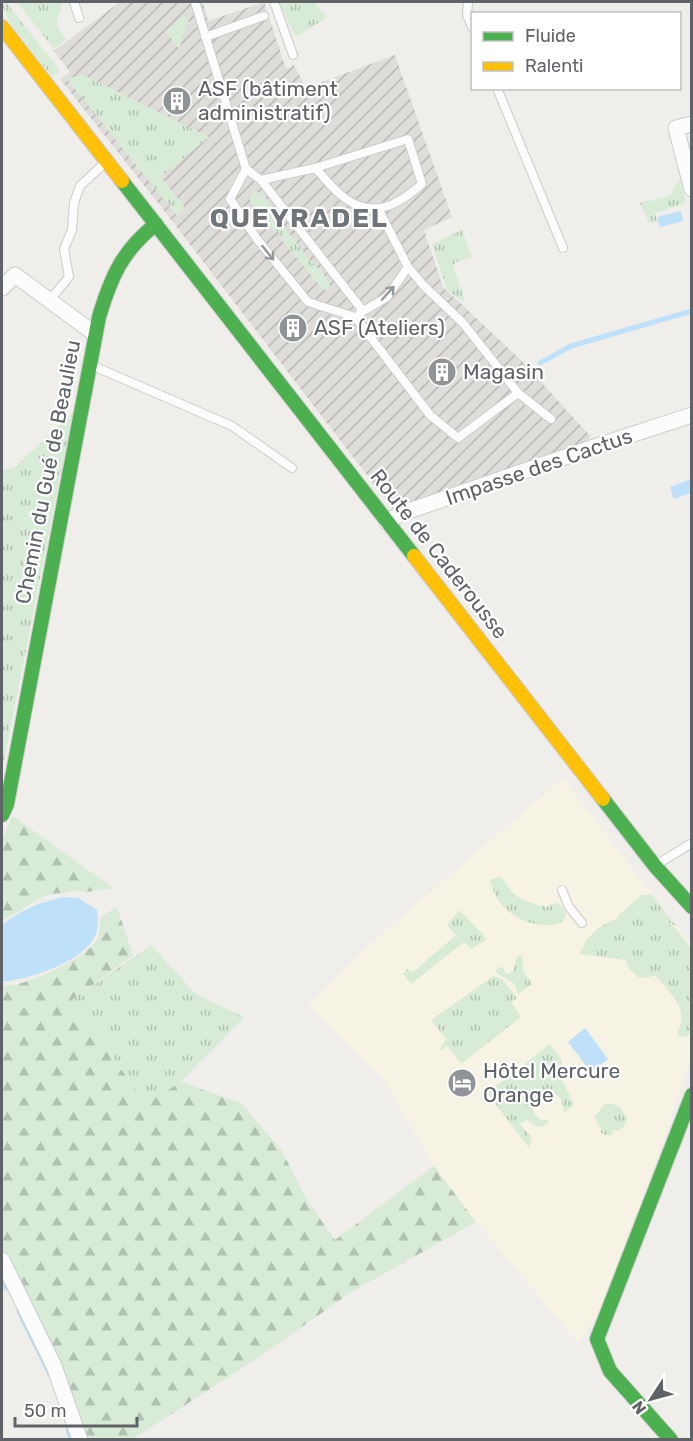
<svg xmlns="http://www.w3.org/2000/svg" width="693" height="1441" font-family="Rubik,sans-serif">
<style>
.commercial{fill:#f7f3e4}
.industrial{fill:url(#industrial-furrows)}
.grass{fill:url(#grass-tufts)}
.forest{fill:url(#forest-firs)}
.water{fill:#bfe0f9}
.lines{fill:none;stroke-linecap:round;stroke-linejoin:round}
.stream{stroke:#bfe0f9;stroke-width:5}
.lane-casing{stroke:#cbcccc;stroke-width:10}
.street-casing{stroke:#cbcccc;stroke-width:17}
.fast-casing{stroke:#cacacb;stroke-width:16}
.slow-casing{stroke:#cacacb;stroke-width:16}
.lane{stroke:#fdfcfc;stroke-width:8}
.street{stroke:#fdfcfc;stroke-width:15}
.fast{stroke:#4caf50;stroke-width:14}
.slow{stroke:#ffc107;stroke-width:14}
.oneway{stroke:#96999c}
.labels{text-anchor:middle;stroke-width:4.5;stroke-linejoin:round;paint-order:stroke}
.poi-label{font-size:21px;fill:#5f6368;stroke:#fff;text-anchor:start}
.street-label{font-size:21px;fill:#5f6368;stroke:#fff}
.district-label{font-size:27px;font-weight:bold;letter-spacing:1.5px;fill:#70757a;stroke:#fff}
</style>
<defs>
<pattern id="industrial-furrows" width="10" height="10" patternUnits="userSpaceOnUse" patternTransform="scale(1.5)"><rect width="10" height="10" fill="#dfddda"/><path d="M-1 1l2-2M0 10L10 0M9 11l2-2" fill="none" stroke="#b8b7b5"/></pattern>
<pattern id="grass-tufts" width="24" height="20" patternUnits="userSpaceOnUse" patternTransform="scale(1.5)"><rect width="24" height="20" fill="#d8ebd6"/><path d="M3 7l-1-3M5 7V3M7 7l1-3M15 17l-1-3M17 17v-4M19 17l1-3" fill="none" stroke="#b2c2b1"/></pattern>
<pattern id="forest-firs" width="22" height="20" patternUnits="userSpaceOnUse" patternTransform="scale(1.5)"><rect width="22" height="20" fill="#d8ebd6"/><path d="M5 1l3.5 6h-7zM16 11l3.5 6h-7z" fill="#b2c2b1"/></pattern>
</defs>
<rect width="100%" height="100%" fill="#efeeea"/>
<!-- commercial -->
<path class="commercial" d="M563,778L692,946L691,1056L660,1150L598,1313L578,1343L476,1222L434,1166L382,1077L308,1006L371,943Z"/>
<!-- industrial -->
<path class="industrial" d="M120,2H203L208,21L264,2L286,69L294,65L306,88L395,55L452,217L424,230L443,287L523,362L590,436L588,443L393,509L162,208L60,79L70,72L54,51Z"/>
<!-- grass -->
<g class="grass">
<path d="M6,2L60,71L52,77L10,23L2,5V3Z"/>
<path d="M17,2H63L56,24L66,39L54,49Z"/>
<path d="M279,2H314L327,17L298,36L293,32Z"/>
<path d="M184,16L189,21L179,49L165,31Z"/>
<path d="M82,74L209,137L161,177L185,208L177,216L67,79Z"/>
<path d="M680,179L686,203L655,213L657,222L649,223L640,203L668,196L672,193L673,188Z"/>
<path d="M256,191L262,194L272,206L270,209L311,261L327,278L330,285L328,290H323L250,201V196Z"/>
<path d="M462,230L472,257L456,262L453,265L465,301H461L447,289L432,244Z"/>
<path d="M73,412L2,770V470L15,467Z"/>
<path d="M499,877C506,880 506,884 511,891C520,901 535,904 547,907L551,904L558,903C592,932 502,940 490,880Z"/>
<path d="M642,895H652L677,927L658,917L677,929L691,949L692,1025L688,1036L680,1037L677,1032C691,1009 669,993 655,975L650,977L639,978L629,969L626,960L580,954C589,932 599,926 620,917H616Z"/>
<path d="M459,910L487,939L472,949L464,942L411,984L403,974L407,969L413,972L456,935L447,925Z"/>
<path d="M151,945L196,994L244,1017L181,1082L147,1105L72,1000Z"/>
<path d="M522,954L523,971L532,984L518,994L515,984L494,971L502,966L505,972L509,974L513,971L517,957Z"/>
<path d="M494,976L502,979L517,998L511,1002L521,1017L461,1064L447,1046L438,1052L446,1039L431,1020Z"/>
<path d="M550,1044L562,1060L561,1077L574,1105L564,1113L561,1099L553,1092C535,1093 523,1106 541,1120L550,1121L544,1126L537,1127L527,1120L520,1124L532,1138L529,1148L487,1093Z"/>
<path d="M610,1103L620,1107L627,1119L624,1127L617,1131L613,1130L612,1135H605L600,1132L602,1129L598,1125L595,1116L604,1105Z"/>
</g>
<!-- forest -->
<g class="forest">
<path d="M13,816L113,888L87,892L74,891L46,895L2,921V839Z"/>
<path d="M117,907L133,955L72,1000L146,1104L181,1082L241,1103L282,1151L307,1200L335,1240L434,1166L476,1222L353,1291L259,1357L133,1439H85L59,1364L2,1251V985C20,990 88,957 97,940C100,934 100,923 101,917Z"/>
</g>
<!-- water -->
<g class="water">
<path d="M681,211L683,221L660,227L657,217Z"/>
<path d="M691,479V493L674,499L670,487Z"/>
<path d="M64,897L78,898L97,910C98,919 99,930 94,938C80,963 29,979 2,982V925C21,910 40,902 64,897Z"/>
<path d="M585,1028L608,1059L591,1072L568,1042Z"/>
</g>
<g class="lines">
<!-- stream -->
<g class="stream">
<path d="M540,363L571,346L692,311"/>
<path d="M2,1279L6,1288"/>
<path d="M19,1312L50,1375"/>
<path d="M68,1429L71,1440"/>
</g>
<!-- lane casing -->
<g class="lane-casing">
<g id="lane">
<path d="M74,2L79,18"/>
<path d="M195,2L246,169L261,180L363,311"/>
<path d="M274,2L293,55"/>
<path d="M468,2L467,15L472,27"/>
<path d="M205,37L264,16"/>
<path d="M497,88L563,248"/>
<path d="M246,169L230,199L257,239L308,302L355,317L430,415L458,438L518,393L463,323L424,286L408,267L379,210"/>
<path d="M261,180L315,168C325,178 334,191 346,199C375,219 399,204 422,184L408,139L315,168"/>
<path d="M49,301L69,277L64,249L72,230L74,203L80,186L106,162"/>
<path d="M360,313L387,297L408,267"/>
<path d="M91,365L232,426L292,468"/>
<path d="M518,393L551,419"/>
<path d="M656,865L692,843"/>
<path d="M562,890L569,907L582,923"/>
</g>
</g>
<!-- street casing -->
<g class="street-casing">
<g id="street">
<path d="M692,124L676,128L692,189"/>
<path d="M2,288L15,275L95,334"/>
<path d="M387,522L400,514L594,447L692,415"/>
<path d="M2,1260L54,1366L80,1440"/>
</g>
</g>
<!-- fast casing -->
<g class="fast-casing">
<g id="fast">
<path d="M122,181L414,556"/>
<path d="M603,799L655,866L692,907"/>
<path d="M2,815L7,804L99,317C111,277 122,251 156,224"/>
<path d="M671,1440L610,1371L597,1339L692,1095"/>
</g>
</g>
<!-- slow casing -->
<g class="slow-casing">
<g id="slow">
<path d="M2,27L122,181"/>
<path d="M414,556L603,799"/>
</g>
</g>
<!-- lane -->
<use href="#lane" class="lane"/>
<!-- street -->
<use href="#street" class="street"/>
<!-- fast -->
<use href="#fast" class="fast"/>
<!-- slow -->
<use href="#slow" class="slow"/>
</g>
<!-- one-way arrows -->
<defs><path id="oneway-shaft" d="M-6 0H5M1.5-3L5.5 0L1.5 3" fill="none" stroke-width="1.6" stroke-linecap="round" stroke-linejoin="round" transform="scale(1.5)"/></defs>
<g class="oneway">
<use href="#oneway-shaft" transform="translate(268 253) rotate(51)"/>
<use href="#oneway-shaft" transform="translate(388 293) rotate(-48)"/>
</g>
<!-- icons -->
<defs>
<g id="building-disc" transform="scale(1.5)"><circle r="9.5" fill="#919496" stroke="#fff"/><path d="M-4-6H4V6H1V3H-1V6H-4ZM-2.5-4.3h1.7v1.8h-1.7ZM.8-4.3h1.7v1.8H.8ZM-2.5-1h1.7V.8h-1.7ZM.8-1h1.7V.8H.8Z" fill="#fff"/></g>
<g id="hotel-disc" transform="scale(1.5)"><circle r="9.5" fill="#919496" stroke="#fff"/><path d="M-6-4.5h1.5V1H6V5H4.5V3h-9V5H-6ZM-4 0a1.8 1.8 0 1 1 3.6 0ZM.5 0V-2.5h3Q6-2.5 6 0Z" fill="#fff"/></g>
</defs>
<g fill-rule="evenodd">
<use href="#building-disc" x="177" y="101"/>
<use href="#building-disc" x="293" y="328"/>
<use href="#building-disc" x="442" y="372"/>
<use href="#hotel-disc" x="462" y="1083"/>
</g>
<g class="labels">
<!-- poi labels -->
<g class="poi-label">
<text x="198" y="96">ASF (bâtiment<tspan x="198" dy="24">administratif)</tspan></text>
<text x="314" y="335">ASF (Ateliers)</text>
<text x="463" y="379">Magasin</text>
<text x="483" y="1078">Hôtel Mercure<tspan x="483" dy="24">Orange</tspan></text>
</g>
<!-- street labels -->
<g class="street-label">
<text transform="translate(539 467) rotate(-19)" y="7">Impasse des Cactus</text>
<text transform="translate(48 472) rotate(-79)" y="7">Chemin du Gué de Beaulieu</text>
<text transform="translate(439 554) rotate(52)" y="7">Route de Caderousse</text>
</g>
<!-- district labels -->
<g class="district-label">
<text x="299" y="227">QUEYRADEL</text>
</g>
</g>
<!-- border -->
<rect width="693" height="1441" fill="none" stroke="#5f6368" stroke-width="6"/>
<!-- legend -->
<rect x="471" y="12" width="210" height="78" fill="#ffffff" stroke="#bfc1c3" stroke-width="1.5"/>
<rect x="483" y="32" width="30" height="9" fill="#4caf50" stroke="#bfc1c3" stroke-width="1.5"/>
<text x="525" y="42" font-size="18" fill="#5f6368">Fluide</text>
<rect x="483" y="62" width="30" height="9" fill="#ffc107" stroke="#bfc1c3" stroke-width="1.5"/>
<text x="525" y="72" font-size="18" fill="#5f6368">Ralenti</text>
<!-- north arrow -->
<g transform="translate(651 1399) rotate(234)" stroke="#ffffff" stroke-width="4.5" paint-order="stroke">
<path d="M0-4.5L10 22L0 15L-10 22Z" fill="#5f6368"/>
<text y="-9" font-size="16" font-weight="bold" text-anchor="middle" fill="#5f6368">N</text>
</g>
<!-- scale -->
<path d="M15 1417v9h122v-9" fill="none" stroke="#5f6368" stroke-width="3"/>
<text x="24" y="1417" font-size="18" fill="#5f6368" stroke="#ffffff" stroke-width="4.5" paint-order="stroke">50 m</text>
</svg>
